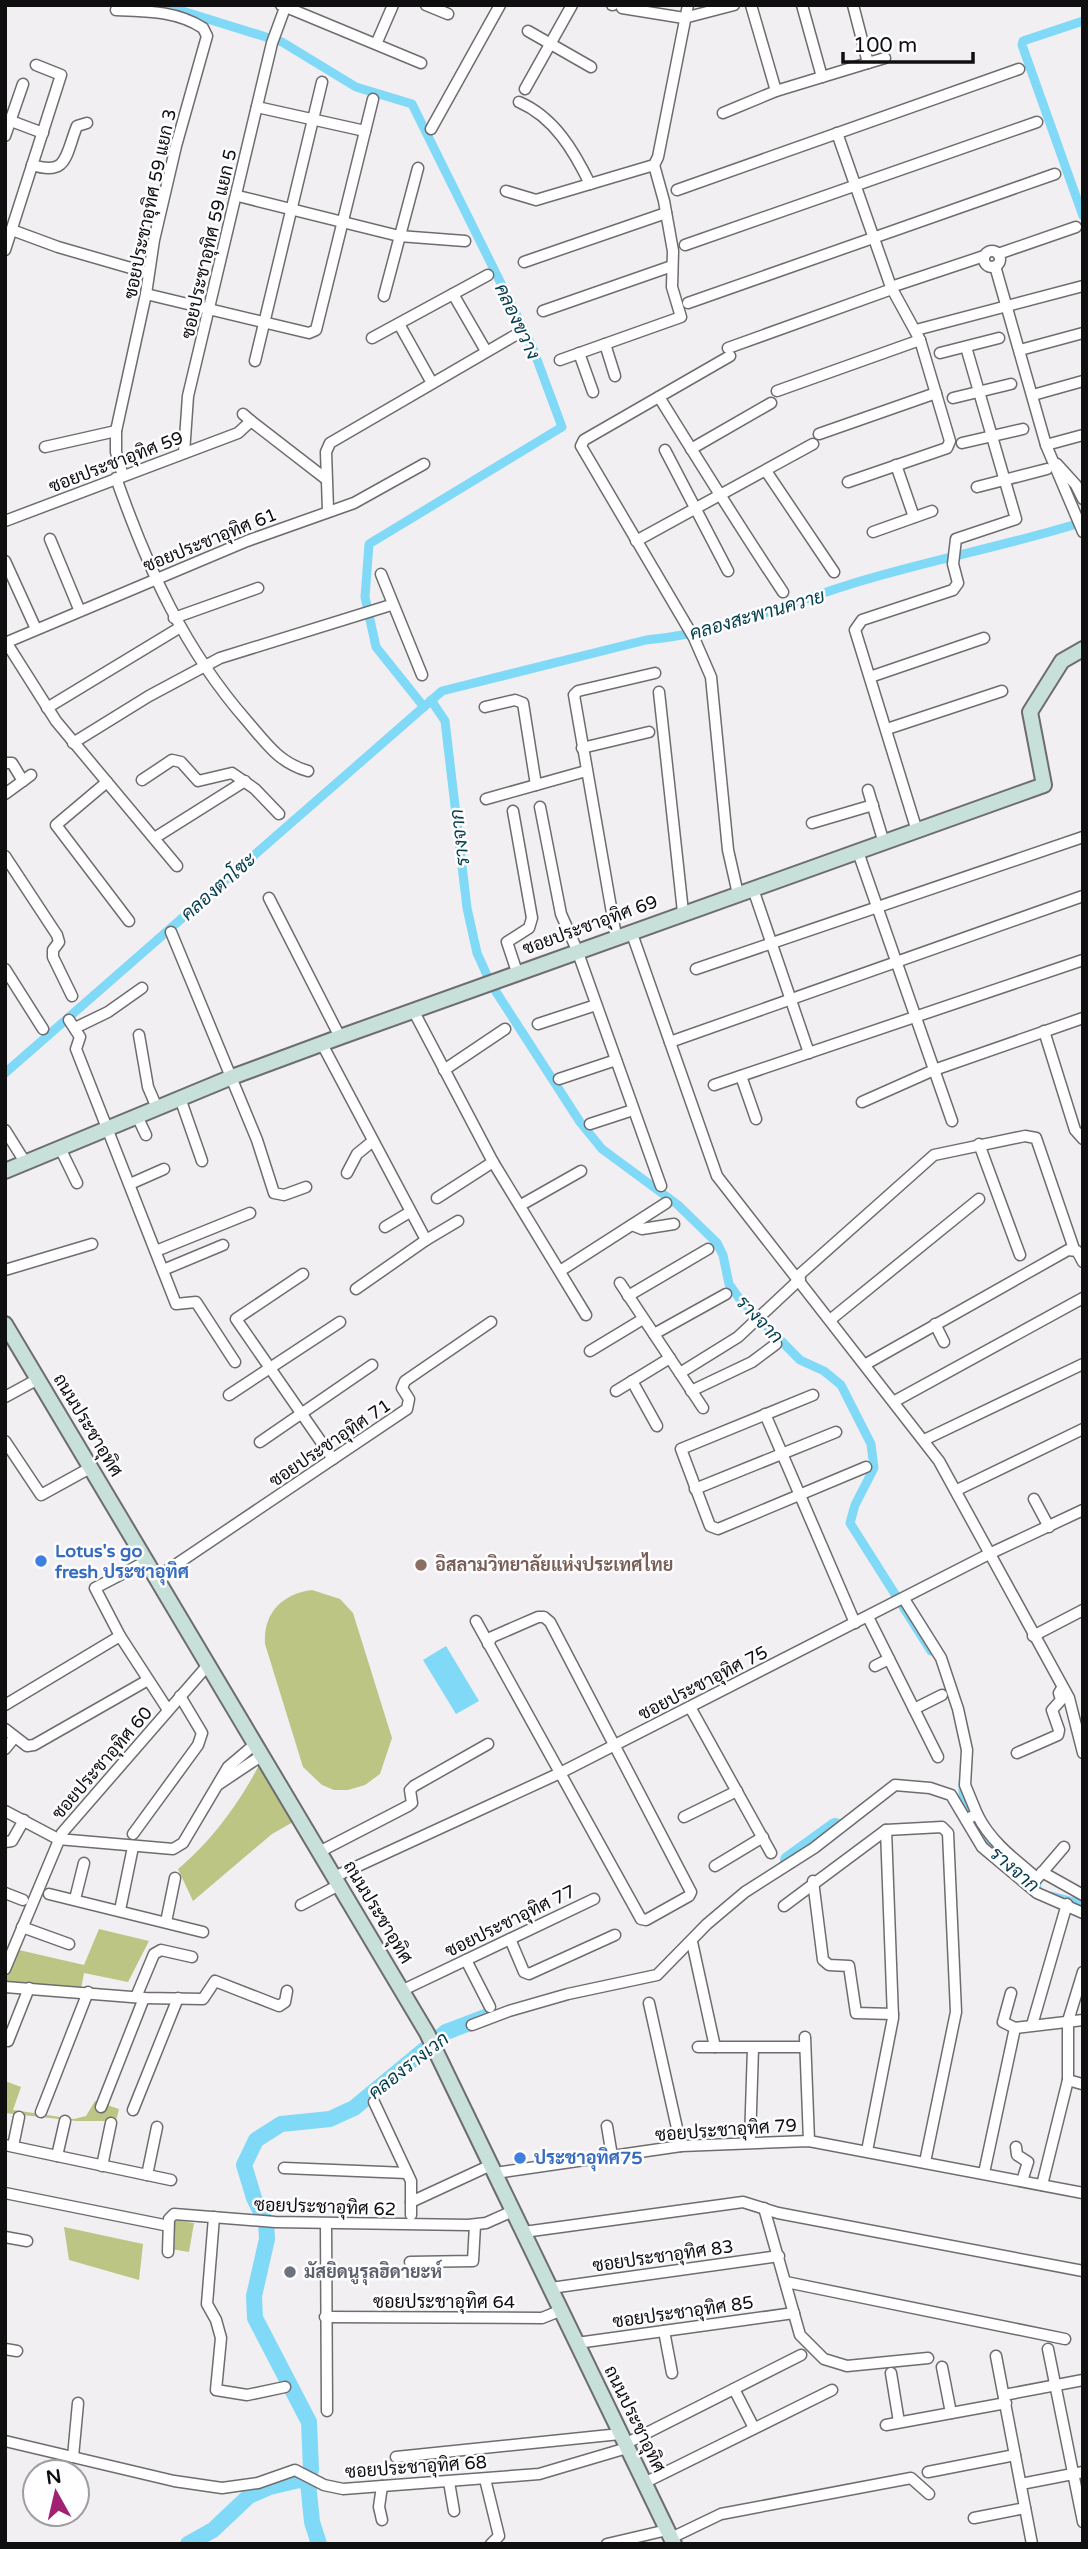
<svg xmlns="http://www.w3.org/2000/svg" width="1088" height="2549" font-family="'Varela Round',Sarabun,sans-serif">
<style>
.green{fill:#bcc584}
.water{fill:#7fd9f7}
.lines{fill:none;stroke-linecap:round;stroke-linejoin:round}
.canal{stroke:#7fd9f7;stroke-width:9}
.river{stroke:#7fd9f7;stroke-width:16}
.street-casing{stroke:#6e6c6f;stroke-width:13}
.secondary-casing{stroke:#6e6c6f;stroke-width:18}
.street{stroke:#fff;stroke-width:10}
.secondary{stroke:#c7e1da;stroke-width:14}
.shop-dot{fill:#3f7fe0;stroke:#fefdff;stroke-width:2.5}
.education-dot{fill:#8d6e63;stroke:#fefdff;stroke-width:2.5}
.worship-dot{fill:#6b7280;stroke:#fefdff;stroke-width:2.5}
.labels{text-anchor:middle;stroke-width:5;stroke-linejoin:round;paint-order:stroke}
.street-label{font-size:18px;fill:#0f0f10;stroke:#fefdff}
.shop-label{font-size:18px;font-weight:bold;fill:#366cbe;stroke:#fefdff;text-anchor:start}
.education-label{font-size:18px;font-weight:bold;fill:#785e54;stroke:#fefdff;text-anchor:start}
.worship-label{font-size:18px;font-weight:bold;fill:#5b616d;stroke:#fefdff;text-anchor:start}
.water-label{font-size:19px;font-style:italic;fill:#043e4d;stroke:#fefdff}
</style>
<rect width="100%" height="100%" fill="#f2eff2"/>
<!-- green -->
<g class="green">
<path d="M312,1590L340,1599L353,1613L392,1738L380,1774L365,1785L348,1790H334L322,1785L303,1767L265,1644C263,1613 282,1594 312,1590Z"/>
<path d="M259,1765L293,1822L272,1834L193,1901L178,1869C211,1842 240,1802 259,1765Z"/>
<path d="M99,1929L149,1941L128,1982L84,1973L81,1989L9,1985L5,1980L19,1950L84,1965Z"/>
<path d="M5,2081L21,2087L13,2110L74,2119L86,2116L95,2101L119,2109L116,2121H76L5,2113Z"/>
<path d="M167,2219L194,2223L189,2252L165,2248Z"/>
<path d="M64,2227L143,2244L139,2280L69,2260Z"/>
</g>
<!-- water -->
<path class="water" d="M446,1646L479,1701L456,1714L423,1660Z"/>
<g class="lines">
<!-- canal -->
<g class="canal">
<path d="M152,5H163L282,42L356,87L412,104L532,346L562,427L369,544L365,597L376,647L424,707"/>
<path d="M1083,21L1023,41L1022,45L1083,216"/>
<path d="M431,700L445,721L467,908L477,953L491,984L580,1122L602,1149L678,1205L717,1243L723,1255L729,1284L739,1298L800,1360L824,1371L841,1385L871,1444L874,1468L855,1505L850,1523L931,1651"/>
<path d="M5,1073L442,691L646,640C717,634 784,605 851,584C928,560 1007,546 1083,522"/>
<path d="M963,1783V1797L988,1848L1037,1887"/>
<path d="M1051,1896L1074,1902L1083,1908"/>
</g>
<!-- river -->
<g class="river">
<path d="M788,1860L835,1826"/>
<path d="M188,2544L213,2530L249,2496L270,2487L299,2480L308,2482"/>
<path d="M319,2544L312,2522L308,2482L311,2469L309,2422L255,2318L254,2296L267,2239L266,2222L254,2198L244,2165L256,2140L281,2124L330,2119L354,2108L446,2032L488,2016"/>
</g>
<!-- street casing -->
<g class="street-casing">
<g id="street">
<path d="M281,5L421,63"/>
<path d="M426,5L448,14"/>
<path d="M612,5H613"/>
<path d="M751,5L776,91L868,63L853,5"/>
<path d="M802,5L822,77"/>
<path d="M622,8L684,18L734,5"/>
<path d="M116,10C146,11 177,11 203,28L207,36L176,146L154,240L146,294L116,431V452L123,476"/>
<path d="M528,31L591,67"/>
<path d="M377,42L393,5"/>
<path d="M868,63L885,58"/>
<path d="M525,89L572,5"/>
<path d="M519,102C554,117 574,151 590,184"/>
<path d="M257,107L365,131"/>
<path d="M723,113L776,91"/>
<path d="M11,121L43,133"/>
<path d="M431,129L500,5"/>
<path d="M837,133L891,287L920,340L950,441L947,448L848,482"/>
<path d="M5,136L23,84"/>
<path d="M32,165C68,176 65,156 77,126L87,123"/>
<path d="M677,190L1019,69"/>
<path d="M506,191L536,200L654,165L658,157L688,5"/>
<path d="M238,196L399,236L465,241"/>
<path d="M12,230L58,247L148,273"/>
<path d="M685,245L1037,122"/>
<path d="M5,250L61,75L36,65"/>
<circle cx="992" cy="259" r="8"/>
<path d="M998,254L1076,227"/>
<path d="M524,262L666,213"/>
<path d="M995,266L1046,445L1083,532"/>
<path d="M891,287L984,256"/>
<path d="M146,294L309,333L316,330L373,99"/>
<path d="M453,294L486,351"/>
<path d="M384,296L418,168"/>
<path d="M688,303L1055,174"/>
<path d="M543,311L672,266"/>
<path d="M399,324L432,383"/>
<path d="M916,330L1083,286"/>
<path d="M372,338L488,275"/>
<path d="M605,344L615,376"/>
<path d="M728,348L892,289"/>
<path d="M1020,350L1083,333"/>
<path d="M579,353L593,392"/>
<path d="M940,353L999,338"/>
<path d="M730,356L584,440L581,446L694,638L711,677L728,850L738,894"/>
<path d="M560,360L681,317L672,287L673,251L664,201L654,165"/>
<path d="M255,361L322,82"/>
<path d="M777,391L920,340"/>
<path d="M1033,395L1083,381"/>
<path d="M659,397C700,463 740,528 783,592"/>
<path d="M953,398L1011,384"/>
<path d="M243,414L251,421"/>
<path d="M819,434L936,393"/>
<path d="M962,443L1023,429"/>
<path d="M1046,445L1083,435"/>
<path d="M45,447L116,431"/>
<path d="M691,449L771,403"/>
<path d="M665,450L728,571"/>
<path d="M184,453L188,396L272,43L286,5"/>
<path d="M1057,464L1076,485L1083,499"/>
<path d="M896,465L914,517"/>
<path d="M766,471L834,572"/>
<path d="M116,478C148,569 184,649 247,721C266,743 279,763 308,771"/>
<path d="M977,487L1047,469"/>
<path d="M328,510L326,452L330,443L519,333"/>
<path d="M5,521L238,433L251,421L326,479"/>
<path d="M873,532L932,511"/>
<path d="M50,539L79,609"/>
<path d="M636,541L813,444"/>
<path d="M5,561L36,629"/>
<path d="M381,574L422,675"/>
<path d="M174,618L258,588"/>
<path d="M6,642L56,721L177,866"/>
<path d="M5,643L247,541L354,503L424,464"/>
<path d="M870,677L984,638"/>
<path d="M659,692L683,912"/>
<path d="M485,707L515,700L523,703L536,785"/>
<path d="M47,708L179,628"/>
<path d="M887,729L1002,691"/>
<path d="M73,743L149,696L220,658L391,605"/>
<path d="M582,748L649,732"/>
<path d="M5,763H12L23,781"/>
<path d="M142,780L172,760L181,762L198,781L232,773L255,789L279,814"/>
<path d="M107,782L56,825L129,921"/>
<path d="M868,790L884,843"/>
<path d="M5,794L31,775"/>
<path d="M486,799L586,771"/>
<path d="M540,807L561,914L577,950L661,1186"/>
<path d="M513,811L532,918L529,928L507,942L517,972"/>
<path d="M812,823L873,805"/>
<path d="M917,831L855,630L862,620L953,590L958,583L953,564L956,539L1016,519L966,347"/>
<path d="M156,837L245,781"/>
<path d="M858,852L952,1121"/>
<path d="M5,856L57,935L59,942L53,950V957L72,996"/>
<path d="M753,889L809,1053"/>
<path d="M269,898L340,1037"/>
<path d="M631,931L717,1176L939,1461L1069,1698L1083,1753"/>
<path d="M171,932L257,1140L274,1193L284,1195L306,1187"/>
<path d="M616,936L574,695L578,691L655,673"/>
<path d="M5,969L43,1029"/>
<path d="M696,969L1083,837"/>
<path d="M413,1010L493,1162L586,1315"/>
<path d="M69,1020L80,1037L76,1049L176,1304L196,1302L235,1362"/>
<path d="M538,1024L596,1005"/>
<path d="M75,1028L108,1012L142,988"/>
<path d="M1044,1031L1075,1130L1083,1139"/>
<path d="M139,1035L148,1087L157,1108"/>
<path d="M670,1042L1083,896"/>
<path d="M322,1044L426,1240"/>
<path d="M444,1070L505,1029"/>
<path d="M741,1076L756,1119"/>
<path d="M559,1079L616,1060"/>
<path d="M714,1085L1083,960"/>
<path d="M180,1098L202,1161"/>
<path d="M862,1102L934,1070L1083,1018"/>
<path d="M137,1116L146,1135"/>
<path d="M590,1124L633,1110"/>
<path d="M5,1130L25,1162"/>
<path d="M979,1144L1020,1255"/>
<path d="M60,1148L77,1183"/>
<path d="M347,1173L357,1154L373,1141"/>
<path d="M130,1184L164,1169"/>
<path d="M437,1198L493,1162"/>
<path d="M521,1205L581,1171"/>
<path d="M632,1225L642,1229L674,1224"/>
<path d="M385,1227L410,1212"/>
<path d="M156,1251L250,1213"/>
<path d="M5,1270L92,1244"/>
<path d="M163,1270L223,1245"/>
<path d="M560,1271L666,1203"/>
<path d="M303,1274L236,1319L333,1459"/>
<path d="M798,1276L934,1155L1025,1136L1036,1138L1074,1249"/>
<path d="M620,1283L703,1408"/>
<path d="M356,1289L426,1240L458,1221"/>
<path d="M628,1296L708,1249"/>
<path d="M830,1320L979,1199"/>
<path d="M935,1324L944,1342"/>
<path d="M654,1334L726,1294"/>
<path d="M590,1351L643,1319"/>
<path d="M866,1364L1068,1250L1077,1251L1083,1262"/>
<path d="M680,1373L738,1337L800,1279"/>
<path d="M632,1381L657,1426"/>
<path d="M616,1391L670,1358"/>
<path d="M691,1391L752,1362L776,1344"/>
<path d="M229,1395L340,1322"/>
<path d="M813,1395L681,1449L710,1526L718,1529L866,1467"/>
<path d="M5,1397L38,1379"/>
<path d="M895,1401L1083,1298"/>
<path d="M765,1414L855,1623"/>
<path d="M924,1440L1083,1364"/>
<path d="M5,1441L41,1495L90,1468"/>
<path d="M260,1442L372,1365"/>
<path d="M695,1489L836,1432"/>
<path d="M957,1490L1083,1429"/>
<path d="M1034,1499L1049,1527"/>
<path d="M145,1562L95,1588L120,1636L168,1710"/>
<path d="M156,1578L407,1409L409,1399L402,1388L405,1381L491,1322"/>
<path d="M904,1599L941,1658L958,1709L967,1750L965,1785L977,1814L967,1819"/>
<path d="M868,1617L938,1757"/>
<path d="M476,1621L641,1919L646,1920L689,1896L691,1892L550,1622L544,1617H538L492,1637L488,1644"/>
<path d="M1033,1636L1083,1610"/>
<path d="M875,1666L889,1659"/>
<path d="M5,1705L120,1636"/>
<path d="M690,1707L771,1853"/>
<path d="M914,1709L942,1695"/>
<path d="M5,1729L27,1746L34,1745L148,1680"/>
<path d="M5,1749L14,1738"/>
<path d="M1017,1753L1058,1735L1059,1730L1052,1710L1061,1700L1059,1693L1062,1688"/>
<path d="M219,1784L261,1756"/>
<path d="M5,1811L58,1839L173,1849L183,1843L228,1767L254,1745"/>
<path d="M977,1814C990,1841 1014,1859 1037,1878"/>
<path d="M684,1817L737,1791"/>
<path d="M133,1834L198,1745L202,1733L180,1696"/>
<path d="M5,1842L12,1841L24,1820"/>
<path d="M319,1852L408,1806L412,1803L410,1790L414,1786L488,1744"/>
<path d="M715,1866L763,1837"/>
<path d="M1042,1872L1083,1895"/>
<path d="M334,1877L560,1773L989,1554L1083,1510"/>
<path d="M813,1881L823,1960L829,1965L849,1966L856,2013L893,2014"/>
<path d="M1034,1882L1064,1847"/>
<path d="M5,1893L23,1900"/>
<path d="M49,1894L203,1932"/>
<path d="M75,1899L84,1863"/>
<path d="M301,1905L339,1885"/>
<path d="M784,1906L886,1830L942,1827L948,1833L956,2012L925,2162"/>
<path d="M120,1910L133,1847"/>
<path d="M166,1922L175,1878"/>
<path d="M22,1927L69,1944"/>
<path d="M510,1939L524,1972L529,1974L615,1935"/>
<path d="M692,1942L715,2047"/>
<path d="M466,1960L490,2007"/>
<path d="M5,1969L62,1833L207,1666"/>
<path d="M5,1987L144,1998L203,1999L215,1981L279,2006L285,2002L287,1991"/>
<path d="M403,1990L594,1899"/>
<path d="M1011,1993L1003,2022L1015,2028"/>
<path d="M136,1997L154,1954L161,1950L192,1957"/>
<path d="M649,2003L681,2146"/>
<path d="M472,2025L509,2011L568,1994L657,1975L707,1924L745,1892L814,1848L895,1785L930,1788L951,1795L982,1847L1037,1893L1083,1913"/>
<path d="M1032,2025L1067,1904"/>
<path d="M805,2037L809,2141"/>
<path d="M8,2041L29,1988"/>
<path d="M698,2047H804"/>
<path d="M1068,2080L1082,2084"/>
<path d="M374,2102L411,2181V2215"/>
<path d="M101,2107L144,1998"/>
<path d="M133,2110L178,1998"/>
<path d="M41,2112L88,1992"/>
<path d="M607,2126L612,2156"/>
<path d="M750,2141L753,2048"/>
<path d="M5,2145L171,2180"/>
<path d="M13,2146L19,2117"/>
<path d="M1016,2147L1017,2155L1028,2162L1022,2181"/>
<path d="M867,2151L893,2018L886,1830"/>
<path d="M57,2156L65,2121"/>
<path d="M102,2166L111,2123"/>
<path d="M284,2168L407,2173"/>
<path d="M495,2173L681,2146L809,2141L1083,2193"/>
<path d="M984,2173L1015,2028L1083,2020"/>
<path d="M147,2175L157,2127"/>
<path d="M1042,2185L1068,2080V2021L1083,1972"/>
<path d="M5,2193L164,2225"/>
<path d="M411,2202L491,2165"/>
<path d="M764,2208L800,2335L824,2359L847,2366L928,2358"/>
<path d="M214,2217L207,2304L216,2320L221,2338L216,2390L247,2395L285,2387"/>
<path d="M326,2224L327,2411"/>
<path d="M524,2232L743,2202L778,2213L1083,2271"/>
<path d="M5,2237L27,2241"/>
<path d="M168,2252L169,2219L174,2214L275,2222L468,2225L486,2223L513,2211"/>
<path d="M410,2262L473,2261L475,2225"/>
<path d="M786,2282L1065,2339"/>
<path d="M551,2288L779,2256"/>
<path d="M325,2317L542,2318L562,2310"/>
<path d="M664,2331L672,2373"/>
<path d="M577,2343L794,2313"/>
<path d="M5,2349L17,2351"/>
<path d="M1048,2349L1083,2522"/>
<path d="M996,2356L1032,2544"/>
<path d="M942,2367L951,2413"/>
<path d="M891,2373L899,2422"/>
<path d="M734,2389L754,2428"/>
<path d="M1004,2395L1083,2380"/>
<path d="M886,2425L1006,2403"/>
<path d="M5,2441L174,2481L222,2488L258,2483L295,2470L324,2485L343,2489L539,2474L627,2448"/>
<path d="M625,2444L801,2355"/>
<path d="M73,2457L78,2403"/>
<path d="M396,2457L620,2434"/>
<path d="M928,2472L1015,2455"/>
<path d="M485,2479L499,2536L491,2544"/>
<path d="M449,2482L454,2511"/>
<path d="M644,2483L832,2390"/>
<path d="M1021,2484L1083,2472"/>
<path d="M974,2518L1025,2508"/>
<path d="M382,2520L379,2507L382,2486"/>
<path d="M671,2538L721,2514L911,2478L929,2494"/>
<path d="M607,2544L667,2530"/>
</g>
</g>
<!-- secondary casing -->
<g class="secondary-casing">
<g id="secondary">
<path d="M5,1171L232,1077L340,1037L1044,785L1030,712L1062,661L1083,649"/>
<path d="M5,1324L427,2033L674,2544"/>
</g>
</g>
<!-- street -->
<use href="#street" class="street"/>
<!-- secondary -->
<use href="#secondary" class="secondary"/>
</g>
<!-- markers -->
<g class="shop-dot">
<circle cx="41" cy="1561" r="7"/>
<circle cx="520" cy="2158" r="7"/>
</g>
<circle class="education-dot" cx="421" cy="1565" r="7"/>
<circle class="worship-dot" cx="290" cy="2272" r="7"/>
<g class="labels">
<!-- street labels -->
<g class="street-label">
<text transform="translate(150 204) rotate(-78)" y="6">ซอยประชาอุทิศ 59 แยก 3</text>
<text transform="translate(209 244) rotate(-77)" y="6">ซอยประชาอุทิศ 59 แยก 5</text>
<text transform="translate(116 462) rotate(-21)" y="6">ซอยประชาอุทิศ 59</text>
<text transform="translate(210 540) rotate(-22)" y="6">ซอยประชาอุทิศ 61</text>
<text transform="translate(590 925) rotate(-20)" y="6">ซอยประชาอุทิศ 69</text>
<text transform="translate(88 1425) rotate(59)" y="6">ถนนประชาอุทิศ</text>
<text transform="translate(330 1443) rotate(-34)" y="6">ซอยประชาอุทิศ 71</text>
<text transform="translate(703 1683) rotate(-27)" y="6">ซอยประชาอุทิศ 75</text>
<text transform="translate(102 1763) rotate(-49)" y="6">ซอยประชาอุทิศ 60</text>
<text transform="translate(378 1912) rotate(59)" y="6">ถนนประชาอุทิศ</text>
<text transform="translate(510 1921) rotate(-26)" y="6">ซอยประชาอุทิศ 77</text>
<text transform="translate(726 2130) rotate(-4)" y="6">ซอยประชาอุทิศ 79</text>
<text transform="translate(325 2207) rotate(2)" y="6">ซอยประชาอุทิศ 62</text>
<text transform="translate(663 2256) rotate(-8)" y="6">ซอยประชาอุทิศ 83</text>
<text x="444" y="2308">ซอยประชาอุทิศ 64</text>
<text transform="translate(683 2312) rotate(-8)" y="6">ซอยประชาอุทิศ 85</text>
<text transform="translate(635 2419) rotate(64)" y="6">ถนนประชาอุทิศ</text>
<text transform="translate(416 2467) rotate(-4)" y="6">ซอยประชาอุทิศ 68</text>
</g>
<!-- shop labels -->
<g class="shop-label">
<text x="55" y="1557">Lotus's go<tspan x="55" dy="21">fresh ประชาอุทิศ</tspan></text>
<text x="534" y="2164">ประชาอุทิศ75</text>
</g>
<!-- education labels -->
<g class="education-label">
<text x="435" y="1571">อิสลามวิทยาลัยแห่งประเทศไทย</text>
</g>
<!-- worship labels -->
<g class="worship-label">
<text x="304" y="2278">มัสยิดนูรุลฮิดายะห์</text>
</g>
<!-- water labels -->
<g class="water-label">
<text transform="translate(518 321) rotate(65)" y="7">คลองขวาง</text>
<text transform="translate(757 614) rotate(-16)" y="7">คลองสะพานควาย</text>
<text transform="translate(459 838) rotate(-97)" y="7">รางจาก</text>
<text transform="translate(218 886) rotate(-41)" y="7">คลองตาโซะ</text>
<text transform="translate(760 1319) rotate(46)" y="7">รางจาก</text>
<text transform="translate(1015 1869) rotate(41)" y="7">รางจาก</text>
<text transform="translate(408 2065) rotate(-38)" y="7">คลองรางเวก</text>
</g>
</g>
<!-- border -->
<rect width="1088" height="2549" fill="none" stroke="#0f0f10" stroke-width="14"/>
<!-- north arrow -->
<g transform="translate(56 2493) rotate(352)"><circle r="33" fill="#fefdff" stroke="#9e9e9f" stroke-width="2"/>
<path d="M0-5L12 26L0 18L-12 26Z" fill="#a12173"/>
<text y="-10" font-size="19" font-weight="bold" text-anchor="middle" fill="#0f0f10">N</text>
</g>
<!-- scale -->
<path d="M843 52v10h130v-10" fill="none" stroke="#0f0f10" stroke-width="3.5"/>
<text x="853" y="52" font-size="21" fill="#0f0f10" stroke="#fefdff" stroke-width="5" paint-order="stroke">100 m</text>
</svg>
